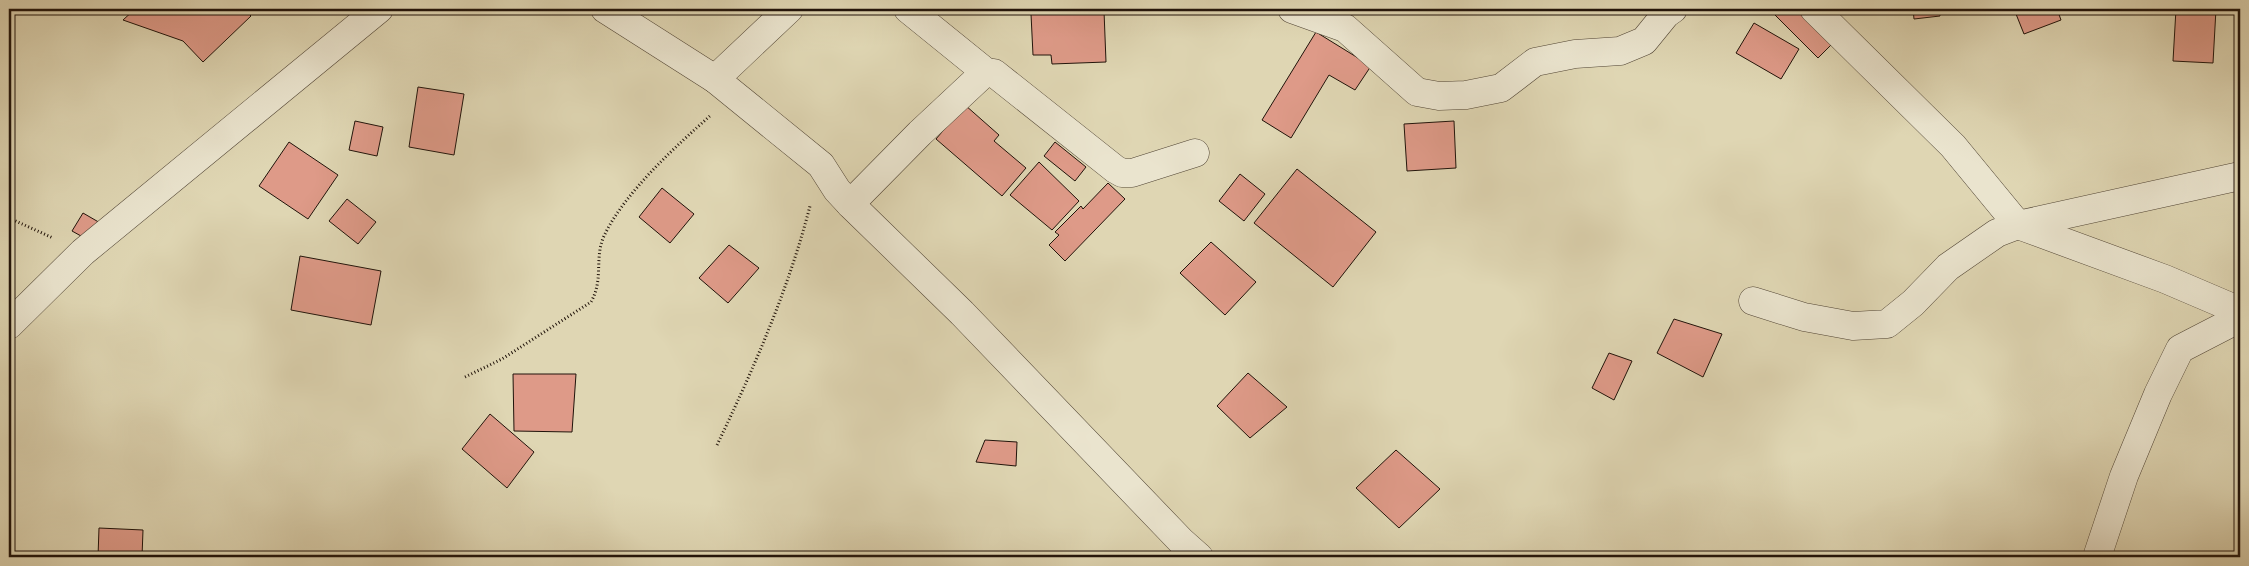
<svg xmlns="http://www.w3.org/2000/svg" width="2249" height="566" font-family="'IM FELL Double Pica',serif">
<style>
.building{fill:#de9a88;stroke:#20130a}
.lines{fill:none;stroke-linecap:round;stroke-linejoin:round}
.street-casing{stroke:#504434;stroke-width:29}
.path{stroke:#20130a;stroke-width:3;stroke-dasharray:1 2.5;stroke-linecap:butt}
.street{stroke:#eae4ce;stroke-width:28}
</style>
<rect width="100%" height="100%" fill="#dfd6b3"/>
<filter id="stains"><feTurbulence type="fractalNoise" baseFrequency=".004" numOctaves="4"/><feColorMatrix values="0 0 0 0 .2 0 0 0 0 .09 0 0 0 0 .02 0 0 0 .5 -.17"/></filter>
<radialGradient id="worn" r=".72"><stop offset=".6" stop-color="#630" stop-opacity="0"/><stop offset="1" stop-color="#630" stop-opacity=".3"/></radialGradient>
<!-- building -->
<g class="building">
<path d="M135,9H244L251,16L203,62L183,41L123,20Z"/>
<path d="M1769,9H1797L1832,44L1818,58Z"/>
<path d="M1913,9H1939L1940,16L1914,19Z"/>
<path d="M2014,9H2057L2061,20L2024,34Z"/>
<path d="M2176,9H2216L2213,63L2173,61Z"/>
<path d="M1104,11L1106,62L1052,64L1051,55H1033L1031,14Z"/>
<path d="M1754,23L1799,49L1781,79L1736,53Z"/>
<path d="M1316,32L1371,66L1355,90L1329,75L1291,138L1262,120Z"/>
<path d="M418,87L464,94L454,155L409,147Z"/>
<path d="M965,105L999,135L994,141L1026,168L1002,196L936,139Z"/>
<path d="M355,121L383,127L377,156L349,150Z"/>
<path d="M1454,121L1456,168L1407,171L1404,124Z"/>
<path d="M289,142L338,175L308,219L259,186Z"/>
<path d="M1055,142L1086,167L1075,181L1044,156Z"/>
<path d="M1039,162L1079,201L1052,230L1010,195Z"/>
<path d="M1297,169L1376,232L1333,287L1254,223Z"/>
<path d="M1240,174L1265,194L1244,221L1219,201Z"/>
<path d="M1108,183L1125,199L1065,261L1049,245L1059,235L1055,232L1081,206L1083,209Z"/>
<path d="M662,188L694,214L670,243L639,217Z"/>
<path d="M347,199L376,222L358,244L329,221Z"/>
<path d="M83,213L102,224L90,241L72,231Z"/>
<path d="M1211,242L1256,282L1225,315L1180,273Z"/>
<path d="M729,245L759,268L728,303L699,278Z"/>
<path d="M300,256L381,271L371,325L291,310Z"/>
<path d="M1674,319L1722,334L1703,377L1657,353Z"/>
<path d="M1609,353L1632,361L1614,400L1592,388Z"/>
<path d="M1248,373L1287,407L1250,438L1217,406Z"/>
<path d="M513,374H576L572,432L514,431Z"/>
<path d="M490,414L534,452L507,488L462,449Z"/>
<path d="M985,440L1017,442L1016,466L976,462Z"/>
<path d="M1396,450L1440,489L1399,528L1356,488Z"/>
<path d="M99,528L143,530L142,557H98Z"/>
</g>
<g class="lines">
<!-- street casing -->
<g class="street-casing">
<g id="street">
<path d="M605,9L715,79L821,165L837,190L850,204L962,313L1181,541L1199,557"/>
<path d="M908,9L987,73"/>
<path d="M1292,9L1345,28L1417,92L1439,96L1466,95L1501,88L1535,62L1575,54L1620,51L1644,41L1666,14L1673,9"/>
<path d="M1814,9L1953,146L2018,225L2165,279L2240,311"/>
<path d="M715,79L789,9"/>
<path d="M850,204L920,133L981,76L987,73H994L1115,169L1122,173H1132L1195,153"/>
<path d="M1753,301L1804,317L1853,326L1887,324L1913,303L1948,267L1997,233L2018,225L2240,176"/>
<path d="M9,325L83,252L379,9"/>
<path d="M2097,557L2124,476L2158,394L2180,349L2240,318"/>
</g>
</g>
<!-- path -->
<g class="path">
<path d="M9,218L53,238"/>
<path d="M465,377L502,359L591,302C604,279 594,258 604,236C625,192 675,147 711,115"/>
<path d="M717,445C754,368 789,288 810,206"/>
</g>
<!-- street -->
<use href="#street" class="street"/>
</g>
<!-- margin -->
<rect width="2249" height="566" fill="none" stroke="#dfd6b3" stroke-width="30"/>
<rect x="10" y="10" width="2229" height="546" fill="none" stroke="#20130a" stroke-width="2.5"/>
<rect x="15" y="15" width="2219" height="536" fill="none" stroke="#20130a"/>
<rect width="100%" height="100%" filter="url(#stains)"/>
<rect width="100%" height="100%" fill="url(#worn)"/>
</svg>
